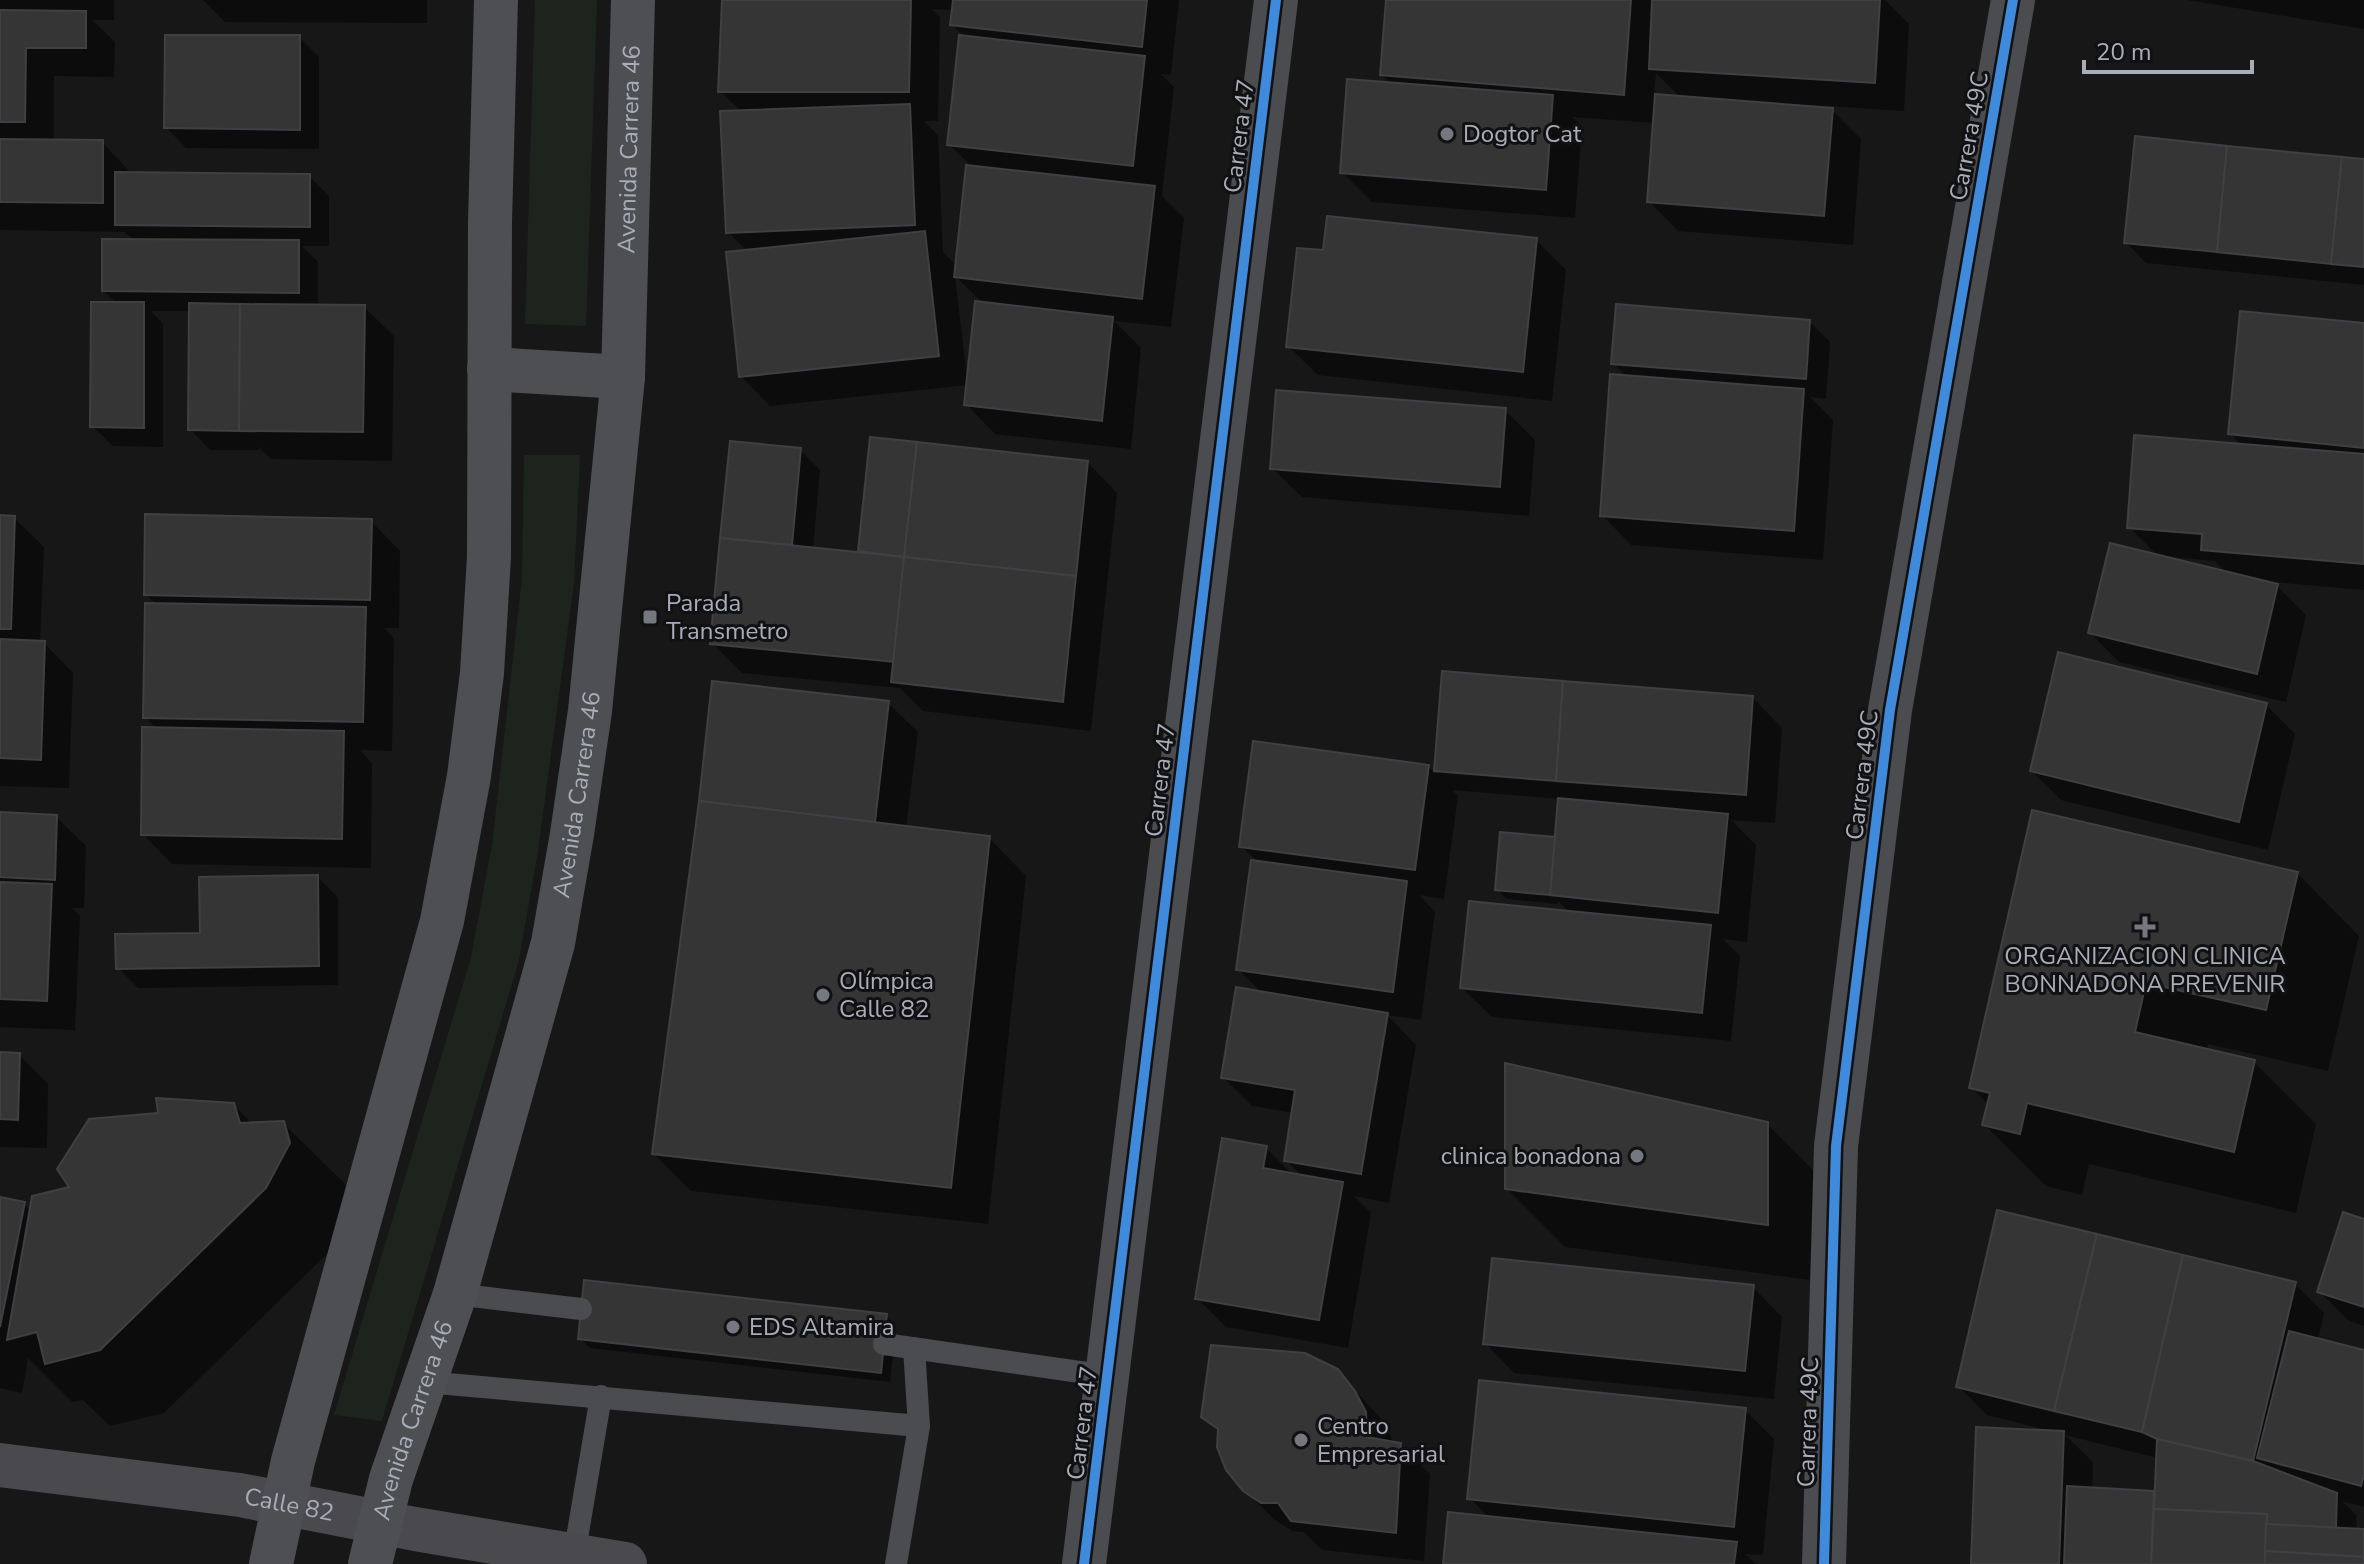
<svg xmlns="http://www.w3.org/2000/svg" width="2364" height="1564" font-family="'Nunito Sans',sans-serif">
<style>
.green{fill:#1d241e}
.shadow{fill:#0007;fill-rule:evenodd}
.building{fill:#353536;stroke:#3f4043;stroke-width:2}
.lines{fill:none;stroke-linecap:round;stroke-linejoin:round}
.service{stroke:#4b4c50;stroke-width:22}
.minor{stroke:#4b4c50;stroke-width:44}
.secondary{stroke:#4a4a4e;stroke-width:44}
.primary{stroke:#4d4f52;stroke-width:44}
.cycleway-casing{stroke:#111113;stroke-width:15}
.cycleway{stroke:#408adc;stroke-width:10}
.poi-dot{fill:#757880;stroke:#111113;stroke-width:3}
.labels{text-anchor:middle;stroke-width:6;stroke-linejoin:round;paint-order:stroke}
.poi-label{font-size:24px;fill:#a8adb8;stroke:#111113;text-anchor:start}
.street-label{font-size:24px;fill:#a8adb8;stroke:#111113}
</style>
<rect width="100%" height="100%" fill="#171717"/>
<!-- green -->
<g class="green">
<path d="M535,0H597L586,326L525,324Z"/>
<path d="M524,455H580L574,583L538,851L519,960L382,1421L334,1415L471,957L492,845L522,578Z"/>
</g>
<!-- shadow -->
<g class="shadow">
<path d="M0,0H114V20H92L115,42L114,77L54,76V142H102L132,174L309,176L329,196V246H302L318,262V306L364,307L394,336L392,461L271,459L259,447V450H210L190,429L191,311H151L163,324V447L113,446L92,426L117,304L104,291L134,241L125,232L0,230Z"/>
<path d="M203,0H427V23L225,22Z"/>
<path d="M724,0H1179L1171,75L1161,74L1174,87L1162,196L1184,218L1171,327L1114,321L1141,348L1131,449L995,434L966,404L968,385L770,406L741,376L747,251L728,232L742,112L720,91ZM932,9L954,10L952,25L966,38L949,144L973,168L957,266L943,252L938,135L924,121H938L940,17ZM955,276L984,304L967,378Z"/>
<path d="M1388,0H1885L1909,24L1904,111L1828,106L1861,139L1853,245L1678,231L1649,201L1655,123L1572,117L1582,126L1575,218L1372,202L1343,173L1392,84L1382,75ZM1656,73L1681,98L1654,96Z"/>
<path d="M2187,0H2364V29Z"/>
<path d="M299,37L319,57V149L186,148L166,127Z"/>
<path d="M2364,161V285L2146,263L2126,242Z"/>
<path d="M1536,240L1566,270L1552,401L1318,375L1288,346L1325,252Z"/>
<path d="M1810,322L1830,342L1826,399L1810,397L1833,420L1823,560L1631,545L1602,515L1627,377L1613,363Z"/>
<path d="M2364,325V590L2273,582L2306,615L2286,702L2119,662L2090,633L2160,558L2129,527L2242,446L2230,433ZM2170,557L2215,561L2227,574L2169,560Z"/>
<path d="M1505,410L1535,440L1529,516L1302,497L1272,468Z"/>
<path d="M731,444L800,450L820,470L813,549L864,555L860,550L1088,463L1117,493L1091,731L923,711L900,688L742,673L712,643Z"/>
<path d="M0,517L14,518L44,547L40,643H44L73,673L69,788L0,786Z"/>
<path d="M371,521L400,551L399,628H384L394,638L392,751L360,750L372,763L371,868L172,864L143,834L157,729L145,717L157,605L146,594Z"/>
<path d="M1444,673L1753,698L1782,728L1775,823L1731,820L1756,845L1747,942L1723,939L1740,956L1731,1041L1492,1017L1462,988L1570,913L1558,901V904L1507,899L1497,889L1557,839L1560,799L1452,790L1458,796L1444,899L1419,895L1435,912L1421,1020L1387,1015L1416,1045L1389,1203L1354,1196L1371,1213L1348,1348L1226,1327L1197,1298L1266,1148L1293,1175L1303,1177L1286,1160L1294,1113L1252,1106L1223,1077L1263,994L1238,969L1258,862L1241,846L1429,767L1436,774Z"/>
<path d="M888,703L918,732L906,828L989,838L1026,876L988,1224L691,1191L654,1154L701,801Z"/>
<path d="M2266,705L2295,734L2268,850L2061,800L2032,771Z"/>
<path d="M0,814L56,817L86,846L84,908H72L80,916L75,1030L0,1027Z"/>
<path d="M2297,873L2359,936L2328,1071L2208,1044L2207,1051L2254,1062L2316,1124L2296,1213L2089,1164L2082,1195L2046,1186L1984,1124L1989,1105L1971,1087Z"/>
<path d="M318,877L338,898V985L138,988L118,968L202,935Z"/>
<path d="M0,1054L19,1055L48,1084L47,1148L0,1147Z"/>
<path d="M234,1105L252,1124L283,1123L347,1186L329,1252L164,1413L110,1426L83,1400L72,1402L28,1358L22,1393L0,1388V1199L24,1204L31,1211Z"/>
<path d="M1767,1124L1825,1182V1282L1565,1247L1507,1189Z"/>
<path d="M2364,1221V1326L2349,1321L2320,1292Z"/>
<path d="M2295,1284L2324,1313L2318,1340L2364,1352V1507L2342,1501L2357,1516L2356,1530H2364V1564H2153L2156,1509H2152L2149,1564H1973L2047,1430L1987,1415L1958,1386ZM2065,1435L2158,1458L2156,1493L2092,1490L2093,1462Z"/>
<path d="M1753,1287L1782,1317L1774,1399L1514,1373L1485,1343Z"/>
<path d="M886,1316L896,1326L890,1382L590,1348L580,1338Z"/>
<path d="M1337,1371L1384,1422L1394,1444L1400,1445L1430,1474L1424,1561L1322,1550L1304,1532L1292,1531L1275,1520L1244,1490L1220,1433L1203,1416Z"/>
<path d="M1745,1410L1774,1439L1763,1555L1745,1554L1756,1564H1445L1490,1519L1470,1498Z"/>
</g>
<!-- building -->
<g class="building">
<path d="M722,0H911L909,92H718Z"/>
<path d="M953,0H1147L1142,47L950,25Z"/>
<path d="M1386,0H1631L1624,95L1380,75Z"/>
<path d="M1652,0H1880L1875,83L1649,69Z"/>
<path d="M0,10L86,11V48H26L25,122H0Z"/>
<path d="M165,35H300V130L164,128Z"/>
<path d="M959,35L1145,56L1133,166L947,145Z"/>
<path d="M1347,79L1553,95L1546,190L1340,173Z"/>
<path d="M1655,94L1833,108L1824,216L1647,202Z"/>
<path d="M910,104L915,225L726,233L720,111Z"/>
<path d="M2135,136L2227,146L2217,252L2124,243Z"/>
<path d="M0,139L103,140V203L0,202Z"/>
<path d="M2227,146L2342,157L2331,264L2217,252Z"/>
<path d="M2342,157L2364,159V267L2331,264Z"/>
<path d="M966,165L1155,186L1142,299L954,277Z"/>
<path d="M115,172L310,174V227L115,225Z"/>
<path d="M1327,216L1537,238L1523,372L1286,347L1297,248L1323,250Z"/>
<path d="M925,231L939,356L739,377L726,252Z"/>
<path d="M102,239L299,240V293L102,291Z"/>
<path d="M975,301L1113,317L1102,421L964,405Z"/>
<path d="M91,302H144V428L90,427Z"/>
<path d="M189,303L240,304L239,431L188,430Z"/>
<path d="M240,304L365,305L363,432L239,431Z"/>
<path d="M1616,304L1810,320L1806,379L1611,364Z"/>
<path d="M2240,311L2364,323V448L2228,434Z"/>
<path d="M1610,374L1804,389L1794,531L1600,516Z"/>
<path d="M1276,390L1506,408L1500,487L1270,469Z"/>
<path d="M2134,435L2364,454V564L2201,550L2202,534L2127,528Z"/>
<path d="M870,437L917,442L904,557L858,551Z"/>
<path d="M730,441L801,448L792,545L720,538Z"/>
<path d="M917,442L1088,461L1076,576L904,557Z"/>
<path d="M145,514L372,519L370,600L144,595Z"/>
<path d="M0,515L15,516L11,629H0Z"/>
<path d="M720,538L904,557L895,662L710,644Z"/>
<path d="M2110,543L2278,584L2257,674L2088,633Z"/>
<path d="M904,557L1076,576L1063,702L891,682Z"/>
<path d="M145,603L366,607L363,722L143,718Z"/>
<path d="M0,639L45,641L41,760L0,758Z"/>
<path d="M2058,652L2267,703L2239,822L2030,771Z"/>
<path d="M1442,671L1563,681L1556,781L1434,771Z"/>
<path d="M712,681L889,701L875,822L699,801Z"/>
<path d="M1563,681L1753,696L1746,795L1556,781Z"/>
<path d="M142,727L344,731L342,839L141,835Z"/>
<path d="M1253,741L1429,765L1415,870L1239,847Z"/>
<path d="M1558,798L1728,814L1718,913L1550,895Z"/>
<path d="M699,801L990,836L951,1188L652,1154Z"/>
<path d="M2032,810L2298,872L2266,1010L2146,983L2135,1032L2255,1060L2234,1152L2027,1103L2020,1134L1982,1125L1990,1093L1969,1088Z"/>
<path d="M0,812L57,815L55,880L0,877Z"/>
<path d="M1500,832L1555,837L1550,895L1495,890Z"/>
<path d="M1251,860L1407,881L1393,992L1236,970Z"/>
<path d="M318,875L319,966L116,969L115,934L200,933L199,877Z"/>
<path d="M0,882L52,884L47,1001L0,999Z"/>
<path d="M1469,901L1711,925L1702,1013L1460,988Z"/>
<path d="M1236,987L1388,1013L1361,1174L1284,1161L1295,1090L1221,1078Z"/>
<path d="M0,1052L20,1053L18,1120L0,1119Z"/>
<path d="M1505,1063L1768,1122V1225L1505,1189Z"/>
<path d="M156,1098L234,1103L240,1123L284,1121L290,1143L266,1188L100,1350L45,1364L37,1332L7,1340L32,1196L69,1187L57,1169L89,1119L158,1113Z"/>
<path d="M1222,1138L1267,1146L1263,1168L1343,1182L1319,1320L1195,1299Z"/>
<path d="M0,1197L25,1202L0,1327Z"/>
<path d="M1997,1210L2097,1234L2054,1411L1956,1387Z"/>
<path d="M2343,1212L2364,1219V1307L2317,1292Z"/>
<path d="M2097,1234L2183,1255L2142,1432L2054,1411Z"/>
<path d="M2183,1255L2296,1282L2253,1461L2157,1439L2142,1432Z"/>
<path d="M1492,1258L1754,1285L1745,1371L1483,1344Z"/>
<path d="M584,1280L887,1314L881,1373L578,1339Z"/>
<path d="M2289,1331L2364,1350V1475L2361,1486L2257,1458Z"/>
<path d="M1211,1345L1305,1353L1338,1369L1355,1391L1366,1412L1367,1437L1401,1443L1396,1533L1291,1521L1278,1503H1261L1243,1491L1226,1470L1217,1447L1218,1429L1201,1417Z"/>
<path d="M1479,1380L1746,1408L1734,1527L1467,1499Z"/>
<path d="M1976,1427L2064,1431L2059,1564H1971Z"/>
<path d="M2157,1439L2253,1461L2337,1493L2336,1528L2266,1524L2267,1514L2154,1509Z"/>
<path d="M2067,1486L2154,1491L2151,1564H2064Z"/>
<path d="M2154,1509L2267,1514L2265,1564H2151Z"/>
<path d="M1448,1512L1737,1542L1734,1564H1443Z"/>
<path d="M2266,1524L2364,1529V1557L2265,1551Z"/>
<path d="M2265,1551L2364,1557V1564H2265Z"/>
</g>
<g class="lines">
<!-- service -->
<g class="service">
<path d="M455,1294L581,1309"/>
<path d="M884,1344L1108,1376"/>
<path d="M425,1382L919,1426"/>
<path d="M574,1556L601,1396"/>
<path d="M896,1564L919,1426L914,1348"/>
</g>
<!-- minor -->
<g class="minor">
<path d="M1084,1564L1276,0"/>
<path d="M1824,1564L1836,1146L1890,710L2013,0"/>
</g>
<!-- secondary -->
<path class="secondary" id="s1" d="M0,1465L240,1495L415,1529L625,1564"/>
<!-- primary -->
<g class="primary">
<path d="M489,369L623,377"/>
<path d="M271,1564L293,1461L442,921L469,776L482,673L489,557L490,222L496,0"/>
<path id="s2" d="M370,1564L391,1479L455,1294L553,943L572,834L590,711L623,377L633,0"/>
</g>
<!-- cycleway casing -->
<g class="cycleway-casing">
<g id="cycleway">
<path d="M1084,1564L1276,0"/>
<path d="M1824,1564L1836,1146L1890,710L2013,0"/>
</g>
</g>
<!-- cycleway -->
<use href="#cycleway" class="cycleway"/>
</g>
<!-- markers -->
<g class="poi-dot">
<circle cx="1447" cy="134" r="8"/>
<rect x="642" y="609" width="16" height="16" rx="4"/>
<path d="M2141 915h8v8h8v8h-8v8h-8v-8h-8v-8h8z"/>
<circle cx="823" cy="995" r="8"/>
<circle cx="1637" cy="1156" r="8"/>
<circle cx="733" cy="1327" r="8"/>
<circle cx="1301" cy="1440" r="8"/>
</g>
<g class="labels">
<!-- poi labels -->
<g class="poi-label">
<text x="1463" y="142">Dogtor Cat</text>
<text x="666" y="611">Parada<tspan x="666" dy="28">Transmetro</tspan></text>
<text x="2145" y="964" text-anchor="middle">ORGANIZACION CLINICA<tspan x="2145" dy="28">BONNADONA PREVENIR</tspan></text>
<text x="839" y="989">Olímpica<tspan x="839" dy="28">Calle 82</tspan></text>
<text x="1621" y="1164" text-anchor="end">clinica bonadona</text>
<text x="749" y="1335">EDS Altamira</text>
<text x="1317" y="1434">Centro<tspan x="1317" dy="28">Empresarial</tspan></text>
</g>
<!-- street labels -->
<g class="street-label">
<text transform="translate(1239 136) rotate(-83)" y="8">Carrera 47</text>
<text transform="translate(1969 136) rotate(-80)" y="8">Carrera 49C</text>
<text dy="8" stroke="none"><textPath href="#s2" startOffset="1446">Avenida Carrera 46</textPath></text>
<text transform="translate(1862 775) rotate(-83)" y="8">Carrera 49C</text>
<text transform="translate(1160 780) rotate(-83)" y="8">Carrera 47</text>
<text dy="8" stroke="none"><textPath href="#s2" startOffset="798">Avenida Carrera 46</textPath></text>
<text dy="8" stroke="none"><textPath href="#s2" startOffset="150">Avenida Carrera 46</textPath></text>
<text transform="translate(1808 1422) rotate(-88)" y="8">Carrera 49C</text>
<text transform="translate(1082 1423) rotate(-83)" y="8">Carrera 47</text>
<text dy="8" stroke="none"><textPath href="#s1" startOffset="292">Calle 82</textPath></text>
</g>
</g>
<!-- scale -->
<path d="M2084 60v12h168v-12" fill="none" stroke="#a8adb8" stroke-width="4"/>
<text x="2096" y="60" font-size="24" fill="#a8adb8" stroke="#111113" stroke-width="6" paint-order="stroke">20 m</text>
</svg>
